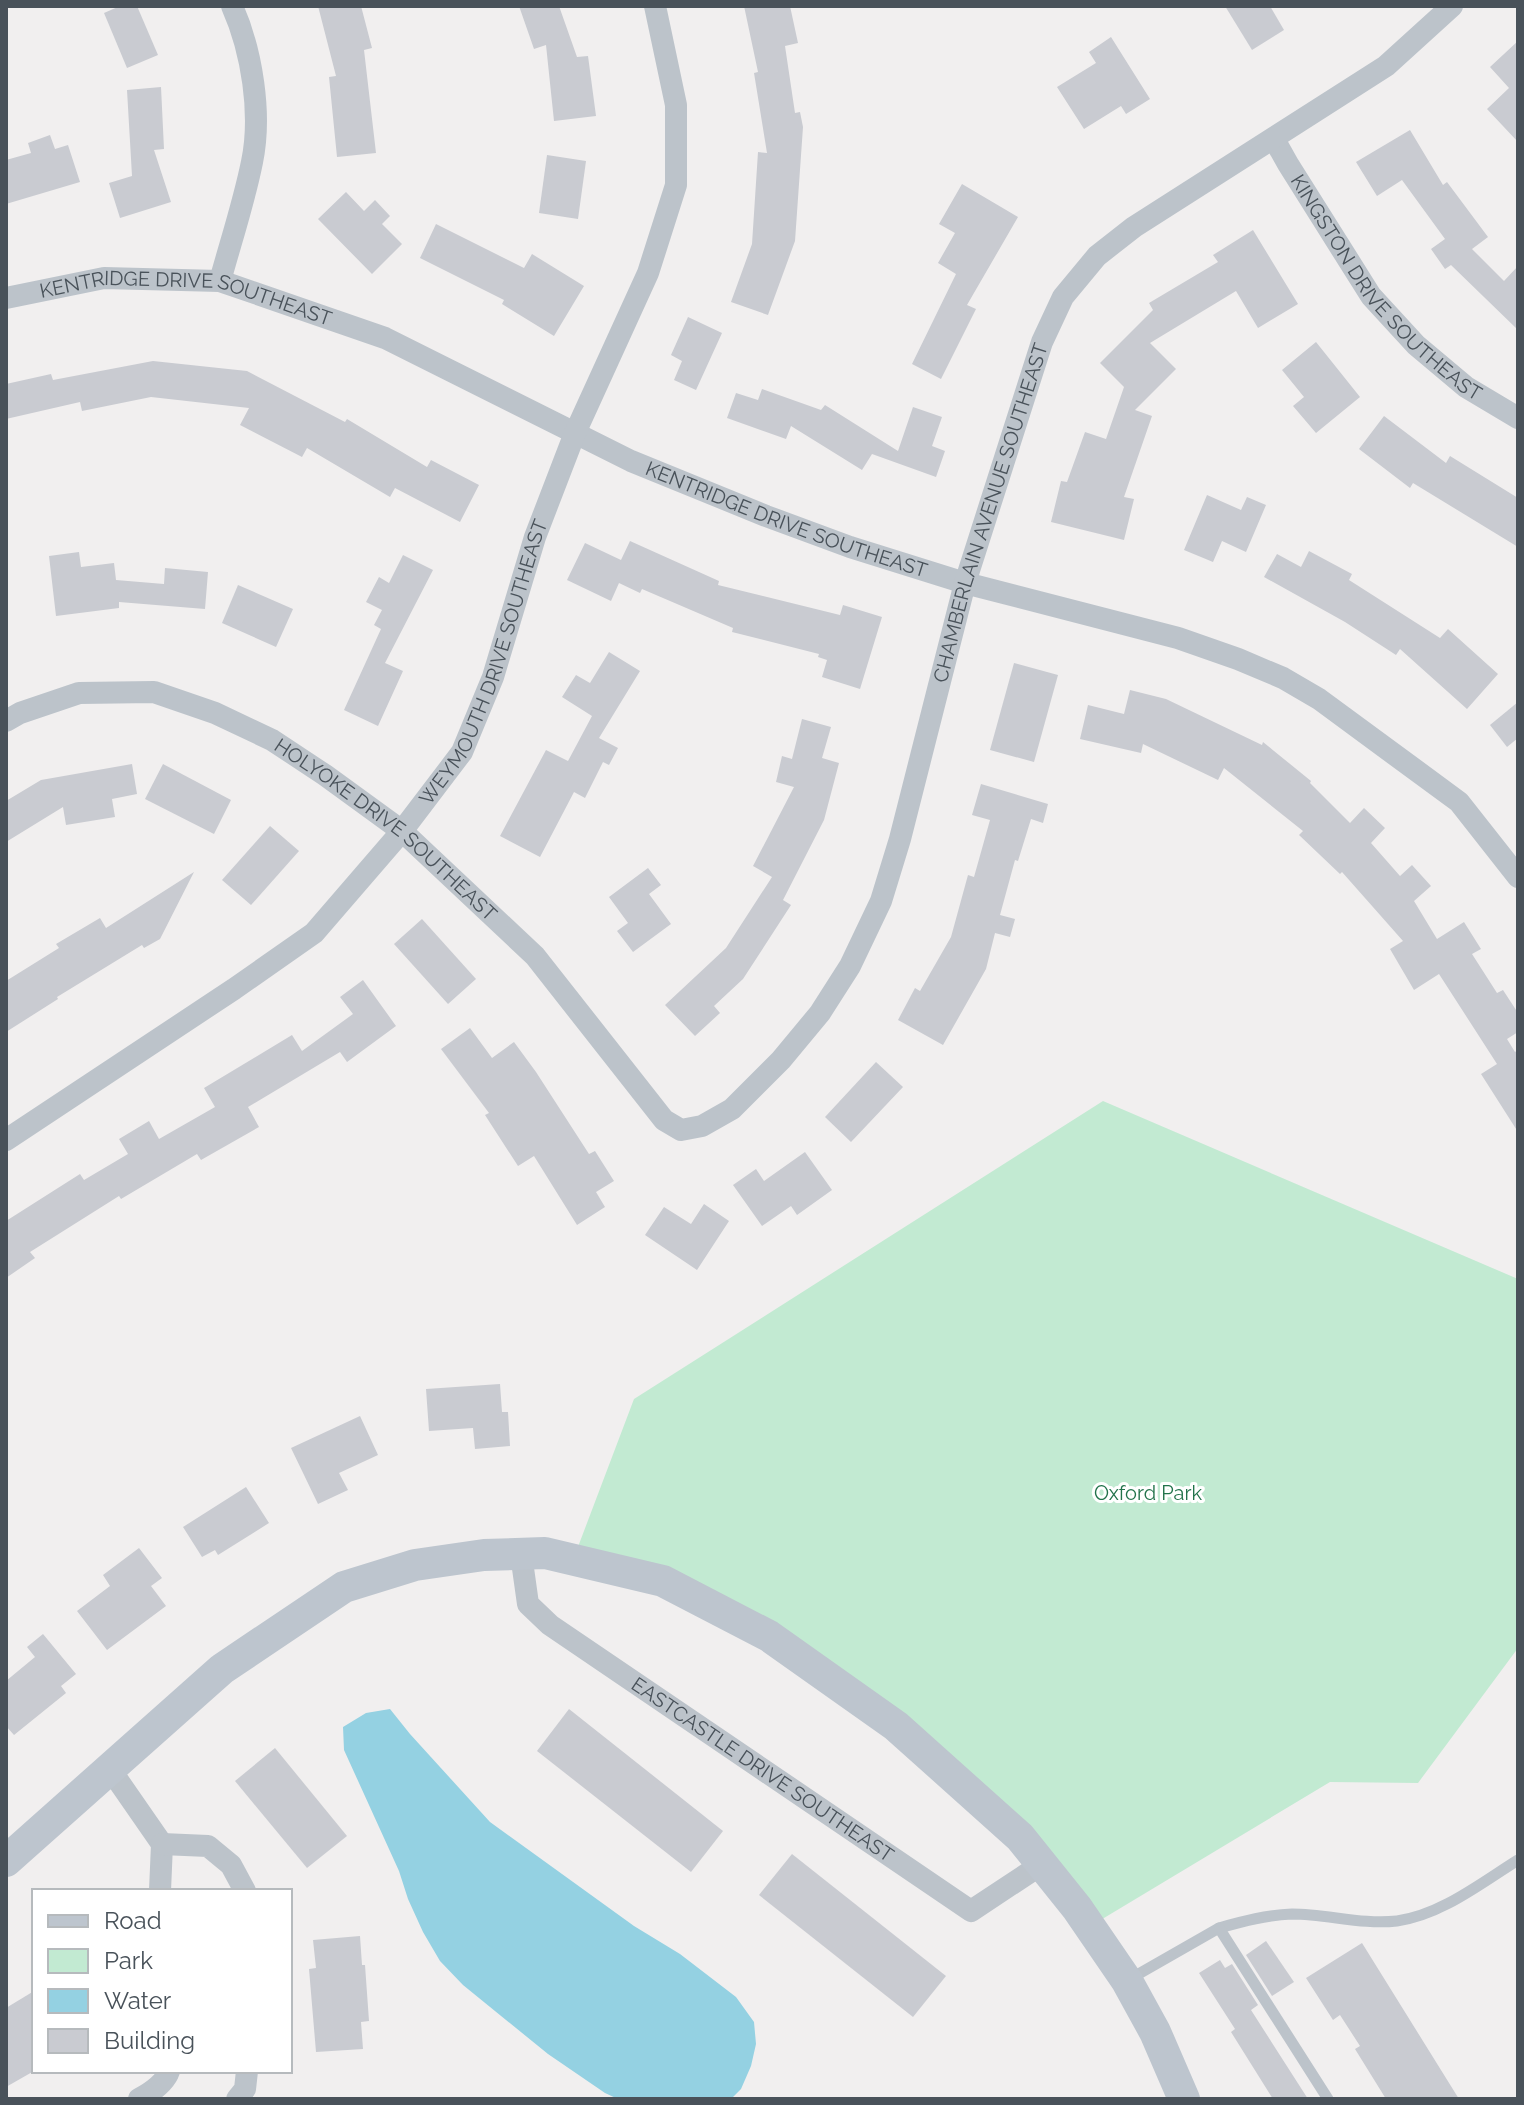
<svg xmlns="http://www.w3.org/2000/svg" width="1524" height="2105" font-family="Raleway,sans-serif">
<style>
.green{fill:#c2ead2}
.water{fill:#94d1e2}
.building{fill:#c9cbd1}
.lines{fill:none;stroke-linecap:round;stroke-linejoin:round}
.lane{stroke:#bcc3ca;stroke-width:11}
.street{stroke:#bcc3ca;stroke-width:22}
.secondary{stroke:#bdc5ce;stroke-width:32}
.labels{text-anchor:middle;stroke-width:6;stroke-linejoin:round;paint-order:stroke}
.street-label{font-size:20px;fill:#49525a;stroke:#fff}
.park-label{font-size:20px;fill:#22734b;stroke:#fff}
</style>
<rect width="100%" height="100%" fill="#f1efef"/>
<!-- green -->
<path class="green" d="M1103,1101L1518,1279V1648L1418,1783L1330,1782L1089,1927L1042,1864L769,1636L573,1560L634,1399Z"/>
<!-- water -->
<path class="water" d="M390,1709L410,1734L490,1822L634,1926L680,1954L736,1997L754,2022L756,2044L751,2066L741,2089L731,2099H618L605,2093L548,2054L463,1985L440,1961L423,1932L408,1899L399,1871L344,1750L343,1727L366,1713Z"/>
<!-- building -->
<g class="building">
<path d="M120,6H137L158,55L127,68L104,13Z"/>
<path d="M318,6H361L372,48L364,50L376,153L337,157L329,77L336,76Z"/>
<path d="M519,6H559L577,57L588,56L596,116L554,121L546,45L534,49Z"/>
<path d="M744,6H790L798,43L785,46L795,113L800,112L803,127L795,241L768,315L731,302L752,244L758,152L767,153L754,73L758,72Z"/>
<path d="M1225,6H1270L1284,30L1252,50Z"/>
<path d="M1111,37L1150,99L1126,114L1121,106L1084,129L1057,87L1096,63L1089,52Z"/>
<path d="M1518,41V142L1487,109L1509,88L1490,67Z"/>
<path d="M161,87L164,149L154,150L171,202L120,218L109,183L132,176L127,90Z"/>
<path d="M1410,130L1443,185L1447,182L1488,237L1472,249L1504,281L1518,266V330L1451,265L1445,269L1431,249L1445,239L1402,180L1377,196L1356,162Z"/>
<path d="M50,135L55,149L68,145L80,182L6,204V160L31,153L28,143Z"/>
<path d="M547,155L586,161L578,219L539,213Z"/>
<path d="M962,184L1018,217L967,305L976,309L941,379L912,364L956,274L938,263L955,233L939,224Z"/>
<path d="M346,192L364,211L375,200L390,216L382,224L402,244L372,274L318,219Z"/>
<path d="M436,224L524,268L532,254L584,286L554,336L502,304L504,300L420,258Z"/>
<path d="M1253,230L1298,304L1258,328L1236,291L1150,343L1176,369L1135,410L1152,416L1124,497L1134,499L1124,540L1051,522L1061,481L1067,482L1085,432L1106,439L1124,387L1100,363L1153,310L1149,303L1218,262L1213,255Z"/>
<path d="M688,317L722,333L696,390L674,380L682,361L671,355Z"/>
<path d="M1316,342L1360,397L1316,433L1293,406L1304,397L1282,370Z"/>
<path d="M153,361L247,371L345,422L347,419L427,467L431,460L479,485L460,522L395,488L390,497L307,448L302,457L240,425L249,408L151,397L82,411L80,402L6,419V384L51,374L53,380Z"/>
<path d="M762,389L821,410L825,405L898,451L913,407L942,417L932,446L945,451L936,477L872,454L862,470L791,426L786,439L727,418L736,393L758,400Z"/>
<path d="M1384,416L1446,463L1450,456L1518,498V547L1413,483L1410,488L1359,449Z"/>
<path d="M1207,495L1241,510L1247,497L1266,505L1246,552L1222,541L1213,562L1184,550Z"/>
<path d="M630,541L719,581L718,585L840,615L843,605L882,617L860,689L822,677L827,660L818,657L819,654L732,632L733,628L642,589L640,593L619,583L611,601L567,580L585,543L621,560Z"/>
<path d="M1309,551L1352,574L1349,580L1440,638L1448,629L1498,674L1467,709L1400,649L1396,655L1345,622L1264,577L1277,554L1301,567Z"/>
<path d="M79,552L81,567L114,563L116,580L164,584L165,568L208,572L205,609L119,602V608L56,616L49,556Z"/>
<path d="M403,555L433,570L385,663L403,671L378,726L344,710L381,629L374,625L382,610L366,602L379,577L389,583Z"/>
<path d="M238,585L293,609L276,647L222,623Z"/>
<path d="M609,652L640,671L599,738L618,748L609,765L603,762L585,798L574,792L540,857L500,836L546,750L568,761L592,716L562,697L576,675L590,683Z"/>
<path d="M1014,663L1058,675L1034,762L990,750Z"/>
<path d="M1130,690L1166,699L1262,745L1263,742L1311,781L1310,783L1350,823L1364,808L1385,828L1371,843L1400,876L1412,865L1431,886L1414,901L1437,939L1464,922L1481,949L1472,954L1497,993L1503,990L1518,1013V1032L1507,1039L1515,1052L1518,1050V1132L1481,1074L1497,1064L1439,974L1414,990L1390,949L1403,941L1342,872L1340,874L1299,835L1303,831L1224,768L1218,780L1143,744L1141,753L1080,739L1088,705L1124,714Z"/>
<path d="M1518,702V738L1507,747L1490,725Z"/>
<path d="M802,719L831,727L822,758L839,763L824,820L783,900L791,905L743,979L714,1006L720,1013L695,1036L665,1005L726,948L772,877L753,866L794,787L776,782L782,756L792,759Z"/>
<path d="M132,764L137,794L112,799L115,817L66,825L63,807L6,842V801L41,780Z"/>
<path d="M163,764L231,800L214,834L145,799Z"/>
<path d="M981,784L1048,804L1043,823L1031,819L1018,861L1015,860L1000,915L1015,919L1010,937L995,933L986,969L943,1045L898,1020L915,988L920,991L951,937L968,875L974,877L990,820L972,815Z"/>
<path d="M270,826L299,851L251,905L222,880Z"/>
<path d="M648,868L661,885L649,894L671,924L633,952L617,931L628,923L609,897Z"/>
<path d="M194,872L160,939L144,948L142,945L57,997L58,999L6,1032V981L59,948L56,944L100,918L106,928Z"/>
<path d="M422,919L476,979L448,1004L394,944Z"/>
<path d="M363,980L396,1026L347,1062L340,1052L248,1107L259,1127L201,1160L197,1154L121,1199L119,1196L30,1252L35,1258L6,1278V1221L80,1174L84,1180L128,1154L119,1139L149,1121L159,1139L215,1107L204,1088L292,1035L302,1051L353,1014L340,997Z"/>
<path d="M470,1028L492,1058L514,1042L536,1072L589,1154L595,1151L614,1181L596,1192L605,1207L577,1225L534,1156L518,1166L485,1115L489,1113L441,1049Z"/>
<path d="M876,1062L903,1087L851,1142L825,1117Z"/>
<path d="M805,1152L832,1190L797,1215L791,1206L762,1226L733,1185L756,1169L764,1181Z"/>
<path d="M704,1204L729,1221L697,1270L645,1235L664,1207L691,1224Z"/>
<path d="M500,1384L502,1412H508L510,1446L475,1449L473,1428L429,1431L426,1389Z"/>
<path d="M360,1416L378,1455L339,1473L348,1490L318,1504L291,1448Z"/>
<path d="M246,1487L269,1523L218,1555L215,1550L202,1557L183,1527Z"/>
<path d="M139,1548L162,1578L151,1586L166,1606L107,1650L77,1611L110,1586L103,1575Z"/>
<path d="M43,1634L76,1674L61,1686L66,1693L14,1735L6,1726V1681L35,1657L27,1647Z"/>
<path d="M569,1709L723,1831L691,1872L537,1751Z"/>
<path d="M275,1748L347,1836L307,1868L235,1781Z"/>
<path d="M792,1854L946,1976L913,2017L759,1895Z"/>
<path d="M360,1936L362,1965H365L369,2021L361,2022L363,2049L316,2052L309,1969L316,1968L313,1940Z"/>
<path d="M1266,1941L1294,1982L1272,1996L1246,1955Z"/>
<path d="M1362,1943L1459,2099H1386L1355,2049L1360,2046L1340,2015L1333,2020L1306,1978Z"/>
<path d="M1220,1960L1225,1968L1232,1964L1258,2005L1251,2010L1308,2099H1273L1231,2032L1235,2029L1199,1973Z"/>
<path d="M34,1991V2071L6,2087V2008Z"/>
</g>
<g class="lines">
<!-- lane -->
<g class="lane">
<path d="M1219,1928C1244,1921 1267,1915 1292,1914C1327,1914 1362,1925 1397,1921C1441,1915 1481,1883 1518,1860"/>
<path d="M1128,1980L1219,1928L1328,2099"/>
</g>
<!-- street -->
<g class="street">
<path id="s1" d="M1274,139L1288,164L1371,296L1416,345L1466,387L1518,418"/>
<path d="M220,281C231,241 244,202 252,162C262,114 252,51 232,6"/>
<path id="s2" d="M6,298L104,278L220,281L385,338L631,461L766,516L850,547L965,583L1178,638L1238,659L1283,678L1319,699L1459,802L1518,877"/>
<path id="s3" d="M6,721L20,713L79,693L154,692L215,713L272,740L325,775L402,831L535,956L664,1120L681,1130L702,1126L732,1109L781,1060L820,1013L850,966L881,901L900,839L965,583L1042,342L1063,297L1097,256L1134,227L1386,66L1452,6"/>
<path id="s4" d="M6,1140L234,989L314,933L402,831L462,752L493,677L535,537L575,433L648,273L676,185V105L655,6"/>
<path id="s5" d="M521,1554L528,1604L550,1625L971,1911L1042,1864"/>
<path d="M110,1769L162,1844L160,1891"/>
<path d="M162,1844L208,1846L231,1865L245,1891"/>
<path d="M139,2099C150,2093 165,2083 169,2071"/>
<path d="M237,2099L245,2089L247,2071"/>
</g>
<!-- secondary -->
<path class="secondary" d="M6,1861L222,1669L344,1587L415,1565L484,1555L545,1553L663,1581L769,1636L896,1726L1020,1837L1077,1908L1127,1981L1155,2032L1184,2099"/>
</g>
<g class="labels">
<!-- street labels -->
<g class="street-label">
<text dy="7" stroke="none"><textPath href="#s1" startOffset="188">KINGSTON DRIVE SOUTHEAST</textPath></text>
<text dy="7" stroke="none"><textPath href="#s2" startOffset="184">KENTRIDGE DRIVE SOUTHEAST</textPath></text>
<text dy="7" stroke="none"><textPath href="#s3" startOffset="1568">CHAMBERLAIN AVENUE SOUTHEAST</textPath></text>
<text dy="7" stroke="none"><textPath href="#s2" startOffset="832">KENTRIDGE DRIVE SOUTHEAST</textPath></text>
<text dy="7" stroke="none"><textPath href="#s4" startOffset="696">WEYMOUTH DRIVE SOUTHEAST</textPath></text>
<text dy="7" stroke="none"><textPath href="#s3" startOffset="426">HOLYOKE DRIVE SOUTHEAST</textPath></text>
<text dy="7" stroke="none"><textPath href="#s5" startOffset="338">EASTCASTLE DRIVE SOUTHEAST</textPath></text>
</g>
<!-- park labels -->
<g class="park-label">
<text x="1148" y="1500">Oxford Park</text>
</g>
</g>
<!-- border -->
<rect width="1524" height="2105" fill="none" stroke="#49525a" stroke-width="16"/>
<!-- legend -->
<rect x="32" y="1889" width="260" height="184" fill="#ffffff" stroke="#b6babd" stroke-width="2"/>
<rect x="48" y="1915" width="40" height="12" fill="#bdc5ce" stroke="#b6babd" stroke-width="2"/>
<text x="104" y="1929" font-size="24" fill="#49525a">Road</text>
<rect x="48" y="1949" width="40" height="24" fill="#c2ead2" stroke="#b6babd" stroke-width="2"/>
<text x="104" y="1969" font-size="24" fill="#49525a">Park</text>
<rect x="48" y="1989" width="40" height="24" fill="#94d1e2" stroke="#b6babd" stroke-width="2"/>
<text x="104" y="2009" font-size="24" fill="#49525a">Water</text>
<rect x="48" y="2029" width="40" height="24" fill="#c9cbd1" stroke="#b6babd" stroke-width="2"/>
<text x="104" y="2049" font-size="24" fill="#49525a">Building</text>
</svg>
